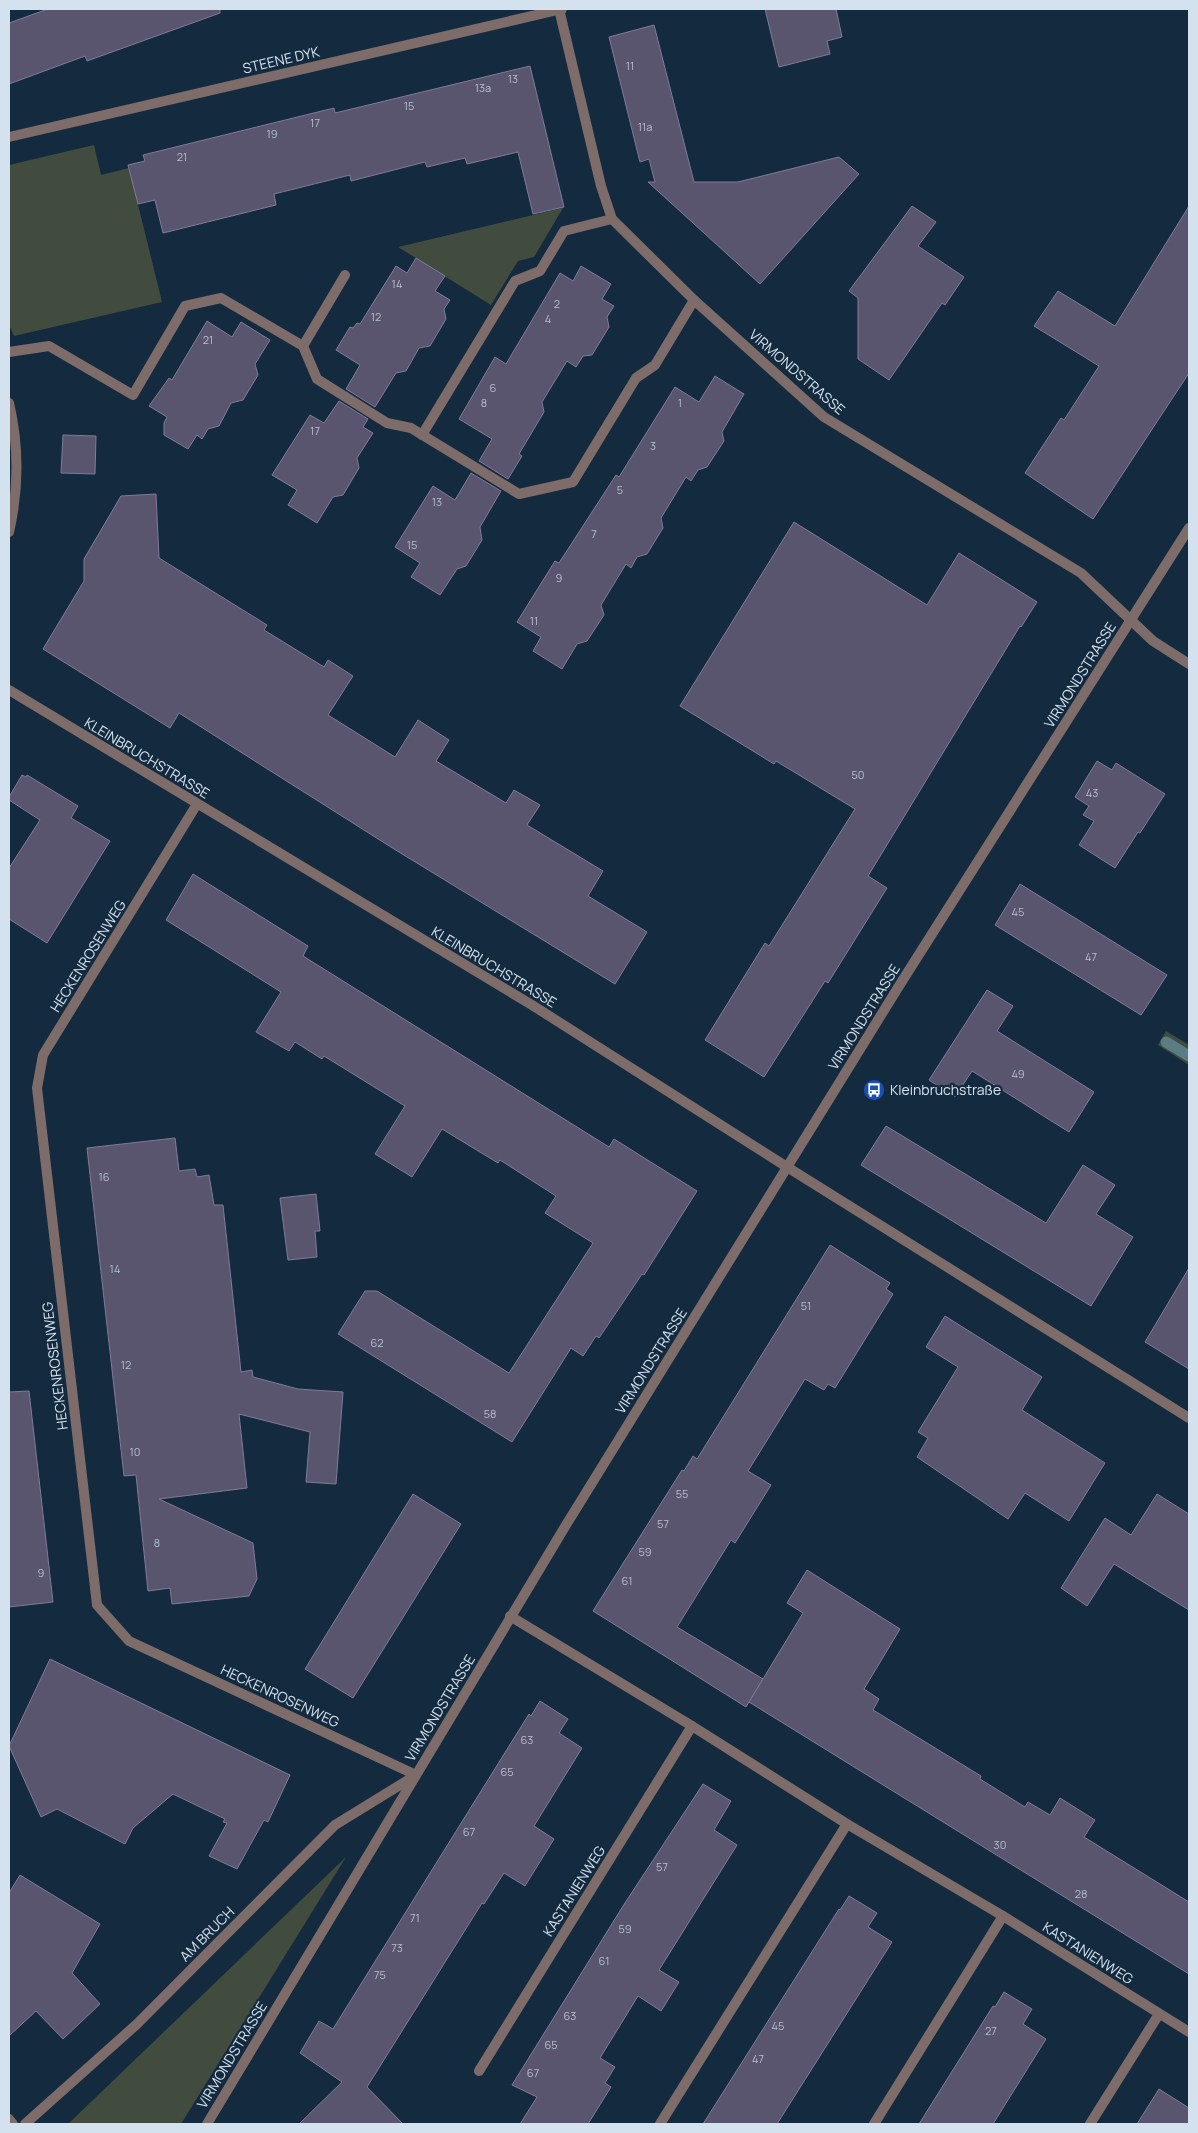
<svg xmlns="http://www.w3.org/2000/svg" width="1198" height="2133" font-family="Manrope,sans-serif">
<style>
.green{fill:#414c3f}
.lines{fill:none;stroke-linecap:round;stroke-linejoin:round}
.stream{stroke:#597d82;stroke-width:11}
.building{fill:#5a556f;stroke:#807a9a}
.street{stroke:#7d6c69;stroke-width:10}
.labels{text-anchor:middle;stroke-width:4.5;stroke-linejoin:round;paint-order:stroke}
.number-label{font-size:11px;fill:#b6bfcf}
.street-label{font-size:14px;fill:#d4e2ef;stroke:#142b3f}
.poi-label{font-size:14px;fill:#d4e2ef;stroke:#142b3f;text-anchor:start}
</style>
<rect width="100%" height="100%" fill="#142b3f"/>
<!-- green -->
<g class="green">
<path d="M94,145L101,175L129,168L162,302L14,336L9,325V165Z"/>
<path d="M563,208L534,257L518,261L491,305L398,247Z"/>
<path d="M1166,1031L1189,1045V1065L1158,1045Z"/>
<path d="M346,1857L181,2124H68Z"/>
</g>
<g class="lines">
<!-- stream -->
<path class="stream" d="M1166,1042L1189,1056"/>
</g>
<!-- building -->
<g class="building">
<path d="M48,9H220V13L87,61L85,56L9,84V23Z"/>
<path d="M765,9H836L842,37L827,41L830,54L779,67Z"/>
<path d="M654,25L694,182H738L839,157L859,174L760,284L648,182H655L649,159L640,162L609,37Z"/>
<path d="M530,66L564,207L533,214L518,152L467,164L465,158L427,167L425,162L351,181L350,175L274,194L276,205L163,233L155,200L138,204L128,165L145,161L143,155L334,108L335,113Z"/>
<path d="M912,206L936,222L918,246L964,277L945,305L942,303L889,380L858,359V298L849,291Z"/>
<path d="M1189,206V373L1093,519L1025,473L1061,418L1064,420L1099,366L1034,326L1058,291L1115,326Z"/>
<path d="M416,258L445,276L435,291L450,300L444,309L446,319L430,346L419,348L406,371L396,373L375,407L346,389L360,365L336,350L350,327L353,328L357,323L360,324L396,266L407,273Z"/>
<path d="M581,266L611,284L602,299L614,306L607,317L609,327L592,355L583,356L576,367L567,361L542,402L544,412L519,454L522,456L508,479L479,461L492,439L459,419L495,357L506,364L560,273L573,281Z"/>
<path d="M207,321L232,337L241,322L270,340L255,364L258,375L243,400L231,403L219,426L208,429L202,439L197,435L188,449L164,435V423L167,417L149,406L169,378L172,380Z"/>
<path d="M715,376L744,394L722,432L724,441L707,467L698,470L691,481L686,477L661,518L663,528L647,554L637,557L631,568L626,564L601,605L604,615L587,641L577,644L562,669L533,651L541,637L517,622L555,561L559,563L616,475L619,477L675,387L699,402Z"/>
<path d="M339,401L368,419L363,427L373,433L357,458L359,468L343,495L333,497L317,523L288,505L297,490L272,475L310,415L324,423Z"/>
<path d="M63,435L96,436L95,474L61,473Z"/>
<path d="M471,473L501,491L480,527L482,540L466,566L457,569L440,595L411,577L420,563L395,547L433,486L455,500Z"/>
<path d="M156,494L159,558L267,625L264,630L324,667L328,660L353,676L328,715L395,757L418,720L449,740L436,761L506,803L514,790L540,805L527,825L603,871L588,896L647,932L615,984L394,849L179,713L170,728L43,649L84,581V559L121,496Z"/>
<path d="M794,522L927,605L959,553L1037,602L1021,627L1020,626L868,876L887,888L828,983L825,981L764,1077L705,1040L765,943L769,946L855,809L776,761L774,764L680,706Z"/>
<path d="M1097,761L1112,770L1116,763L1165,794L1140,833L1138,832L1115,868L1079,845L1094,821L1083,815L1089,806L1075,797Z"/>
<path d="M22,775L26,777L27,775L78,806L71,818L110,841L47,943L9,919V868L40,820L9,800V797Z"/>
<path d="M193,874L308,946L303,956L609,1147L614,1139L697,1191L644,1275L642,1274L599,1338L596,1336L583,1356L571,1348L512,1442L338,1334L365,1291H377L509,1373L593,1243L545,1213L556,1196L500,1160L498,1163L442,1129L412,1177L375,1154L405,1106L324,1056L322,1059L295,1042L289,1051L256,1032L281,992L166,920Z"/>
<path d="M1020,884L1167,975L1141,1015L995,925Z"/>
<path d="M987,990L1013,1006L997,1031L1094,1092L1069,1132L972,1071L955,1097L929,1080Z"/>
<path d="M886,1126L1046,1223L1083,1165L1115,1185L1096,1214L1133,1237L1091,1306L861,1165Z"/>
<path d="M175,1138L179,1171L195,1169L197,1177L209,1175L214,1205H223L241,1372L252,1370L253,1377L298,1389L343,1392L336,1484L306,1482L310,1432L239,1414L247,1488L159,1499L253,1543L257,1579L249,1596L172,1604L170,1588L148,1591L136,1475L124,1476L87,1148Z"/>
<path d="M316,1194L320,1231H315L317,1257L288,1260L280,1198Z"/>
<path d="M830,1245L890,1283L886,1289L893,1294L835,1388L828,1384L824,1390L805,1379L748,1471L771,1485L735,1543L731,1540L677,1627L763,1679L746,1707L593,1611L682,1470L684,1471L693,1456L697,1459Z"/>
<path d="M1189,1268V1369L1145,1342Z"/>
<path d="M945,1316L1042,1377L1022,1410L1105,1463L1069,1521L1025,1493L1008,1519L917,1457L928,1438L918,1432L958,1367L926,1347Z"/>
<path d="M29,1391L53,1602L9,1607V1392Z"/>
<path d="M413,1494L461,1524L353,1698L305,1669Z"/>
<path d="M1157,1494L1189,1514V1610L1114,1564L1087,1606L1061,1588L1105,1518L1131,1535Z"/>
<path d="M807,1570L900,1629L864,1689L879,1699L873,1710L981,1776L980,1779L1025,1807L1028,1802L1050,1815L1060,1798L1095,1820L1084,1837L1189,1902V1974L749,1702L803,1613L787,1603Z"/>
<path d="M50,1659L290,1775L268,1822L264,1820L237,1869L209,1856L227,1823L223,1822L225,1819L173,1794L133,1828L125,1844L57,1809L41,1817L9,1746Z"/>
<path d="M540,1701L568,1719L559,1733L582,1748L534,1826L554,1839L525,1886L504,1873L484,1904L482,1903L367,2087L403,2124H299L342,2082L300,2053L319,2021L333,2029L529,1714L531,1716Z"/>
<path d="M703,1784L731,1801L714,1830L737,1845L659,1970L679,1982L661,2011L638,1996L600,2058L615,2067L605,2083L611,2087L588,2124H520L537,2097L512,2085L623,1906Z"/>
<path d="M20,1875L100,1924L72,1973L100,2004L63,2039L36,2011L9,2036V1893Z"/>
<path d="M849,1896L877,1913L868,1927L892,1942L777,2124H703L839,1909L840,1910Z"/>
<path d="M1004,1992L1032,2009L1023,2024L1046,2039L993,2124H919L993,2006L995,2007Z"/>
<path d="M1159,2089L1189,2108V2124H1137Z"/>
</g>
<g class="lines">
<!-- street -->
<g class="street">
<path d="M559,9L601,186L612,219L694,300L824,417L1081,573L1153,641L1189,664"/>
<path d="M9,137L562,9"/>
<path d="M303,346L345,275"/>
<path d="M9,352L49,346L133,395L185,306L221,298L303,346L317,379L387,423L411,428L519,494L573,482L636,378L655,365L694,300"/>
<path d="M9,403C19,446 19,489 9,532"/>
<path d="M422,435L515,281L540,271L564,231L612,219"/>
<path d="M9,690L532,1005L787,1167L1189,1418"/>
<path d="M197,804L43,1055L37,1088L97,1605L129,1641L416,1775"/>
<path d="M510,1616L692,1726L847,1824L1003,1916L1189,2032"/>
<path d="M479,2071L692,1726"/>
<path d="M9,2119L13,2124"/>
<path d="M25,2124L137,2024L335,1825L413,1777"/>
<path d="M207,2124L566,1525L899,986L1189,528"/>
<path d="M660,2124L847,1824"/>
<path d="M874,2124L1003,1916"/>
<path d="M1090,2124L1159,2014"/>
</g>
</g>
<!-- icons -->
<defs>
<g id="bus-disc" transform="scale(1.125)"><circle r="9.5" fill="#1a4fb4" stroke="#142b3f"/><path d="M-5-6H5V4H4V6H2V4H-2V6H-4V4H-5ZM-3.5-4V0h7V-4ZM-3.5 1.2v1.5H-2V1.2ZM2 1.2v1.5H3.5V1.2Z" fill="#fff"/></g>
</defs>
<g fill-rule="evenodd">
<use href="#bus-disc" x="874" y="1090"/>
</g>
<g class="labels">
<!-- number labels -->
<g class="number-label">
<text x="630" y="70">11</text>
<text x="513" y="83">13</text>
<text x="483" y="92">13a</text>
<text x="409" y="110">15</text>
<text x="315" y="127">17</text>
<text x="645" y="131">11a</text>
<text x="272" y="138">19</text>
<text x="182" y="161">21</text>
<text x="397" y="288">14</text>
<text x="557" y="308">2</text>
<text x="376" y="321">12</text>
<text x="548" y="323">4</text>
<text x="208" y="344">21</text>
<text x="493" y="392">6</text>
<text x="484" y="407">8</text>
<text x="680" y="407">1</text>
<text x="315" y="435">17</text>
<text x="653" y="450">3</text>
<text x="620" y="494">5</text>
<text x="437" y="506">13</text>
<text x="594" y="538">7</text>
<text x="412" y="549">15</text>
<text x="559" y="582">9</text>
<text x="534" y="625">11</text>
<text x="858" y="779">50</text>
<text x="1092" y="797">43</text>
<text x="1018" y="916">45</text>
<text x="1091" y="961">47</text>
<text x="1018" y="1078">49</text>
<text x="104" y="1181">16</text>
<text x="115" y="1273">14</text>
<text x="806" y="1310">51</text>
<text x="377" y="1347">62</text>
<text x="126" y="1369">12</text>
<text x="490" y="1418">58</text>
<text x="135" y="1456">10</text>
<text x="682" y="1498">55</text>
<text x="663" y="1528">57</text>
<text x="157" y="1547">8</text>
<text x="645" y="1556">59</text>
<text x="41" y="1577">9</text>
<text x="627" y="1585">61</text>
<text x="527" y="1744">63</text>
<text x="507" y="1776">65</text>
<text x="469" y="1836">67</text>
<text x="1000" y="1849">30</text>
<text x="662" y="1871">57</text>
<text x="1081" y="1898">28</text>
<text x="415" y="1922">71</text>
<text x="625" y="1933">59</text>
<text x="397" y="1952">73</text>
<text x="604" y="1965">61</text>
<text x="380" y="1979">75</text>
<text x="570" y="2020">63</text>
<text x="778" y="2030">45</text>
<text x="991" y="2035">27</text>
<text x="551" y="2049">65</text>
<text x="758" y="2063">47</text>
<text x="533" y="2077">67</text>
</g>
<!-- street labels -->
<g class="street-label">
<text transform="translate(281 60) rotate(-13)" y="5">STEENE DYK</text>
<text transform="translate(797 372) rotate(41)" y="5">VIRMONDSTRASSE</text>
<text transform="translate(1080 675) rotate(-58)" y="5">VIRMONDSTRASSE</text>
<text transform="translate(147 758) rotate(31)" y="5">KLEINBRUCHSTRASSE</text>
<text transform="translate(88 956) rotate(-58)" y="5">HECKENROSENWEG</text>
<text transform="translate(494 967) rotate(31)" y="5">KLEINBRUCHSTRASSE</text>
<text transform="translate(864 1017) rotate(-58)" y="5">VIRMONDSTRASSE</text>
<text transform="translate(651 1361) rotate(-58)" y="5">VIRMONDSTRASSE</text>
<text transform="translate(55 1366) rotate(-97)" y="5">HECKENROSENWEG</text>
<text transform="translate(280 1696) rotate(25)" y="5">HECKENROSENWEG</text>
<text transform="translate(440 1708) rotate(-59)" y="5">VIRMONDSTRASSE</text>
<text transform="translate(574 1891) rotate(-58)" y="5">KASTANIENWEG</text>
<text transform="translate(207 1934) rotate(-45)" y="5">AM BRUCH</text>
<text transform="translate(1088 1953) rotate(32)" y="5">KASTANIENWEG</text>
<text transform="translate(232 2055) rotate(-59)" y="5">VIRMONDSTRASSE</text>
</g>
<!-- poi labels -->
<g class="poi-label">
<text x="890" y="1095">Kleinbruchstraße</text>
</g>
</g>
<!-- border -->
<rect width="1198" height="2133" fill="none" stroke="#d4e2ef" stroke-width="20"/>
</svg>
